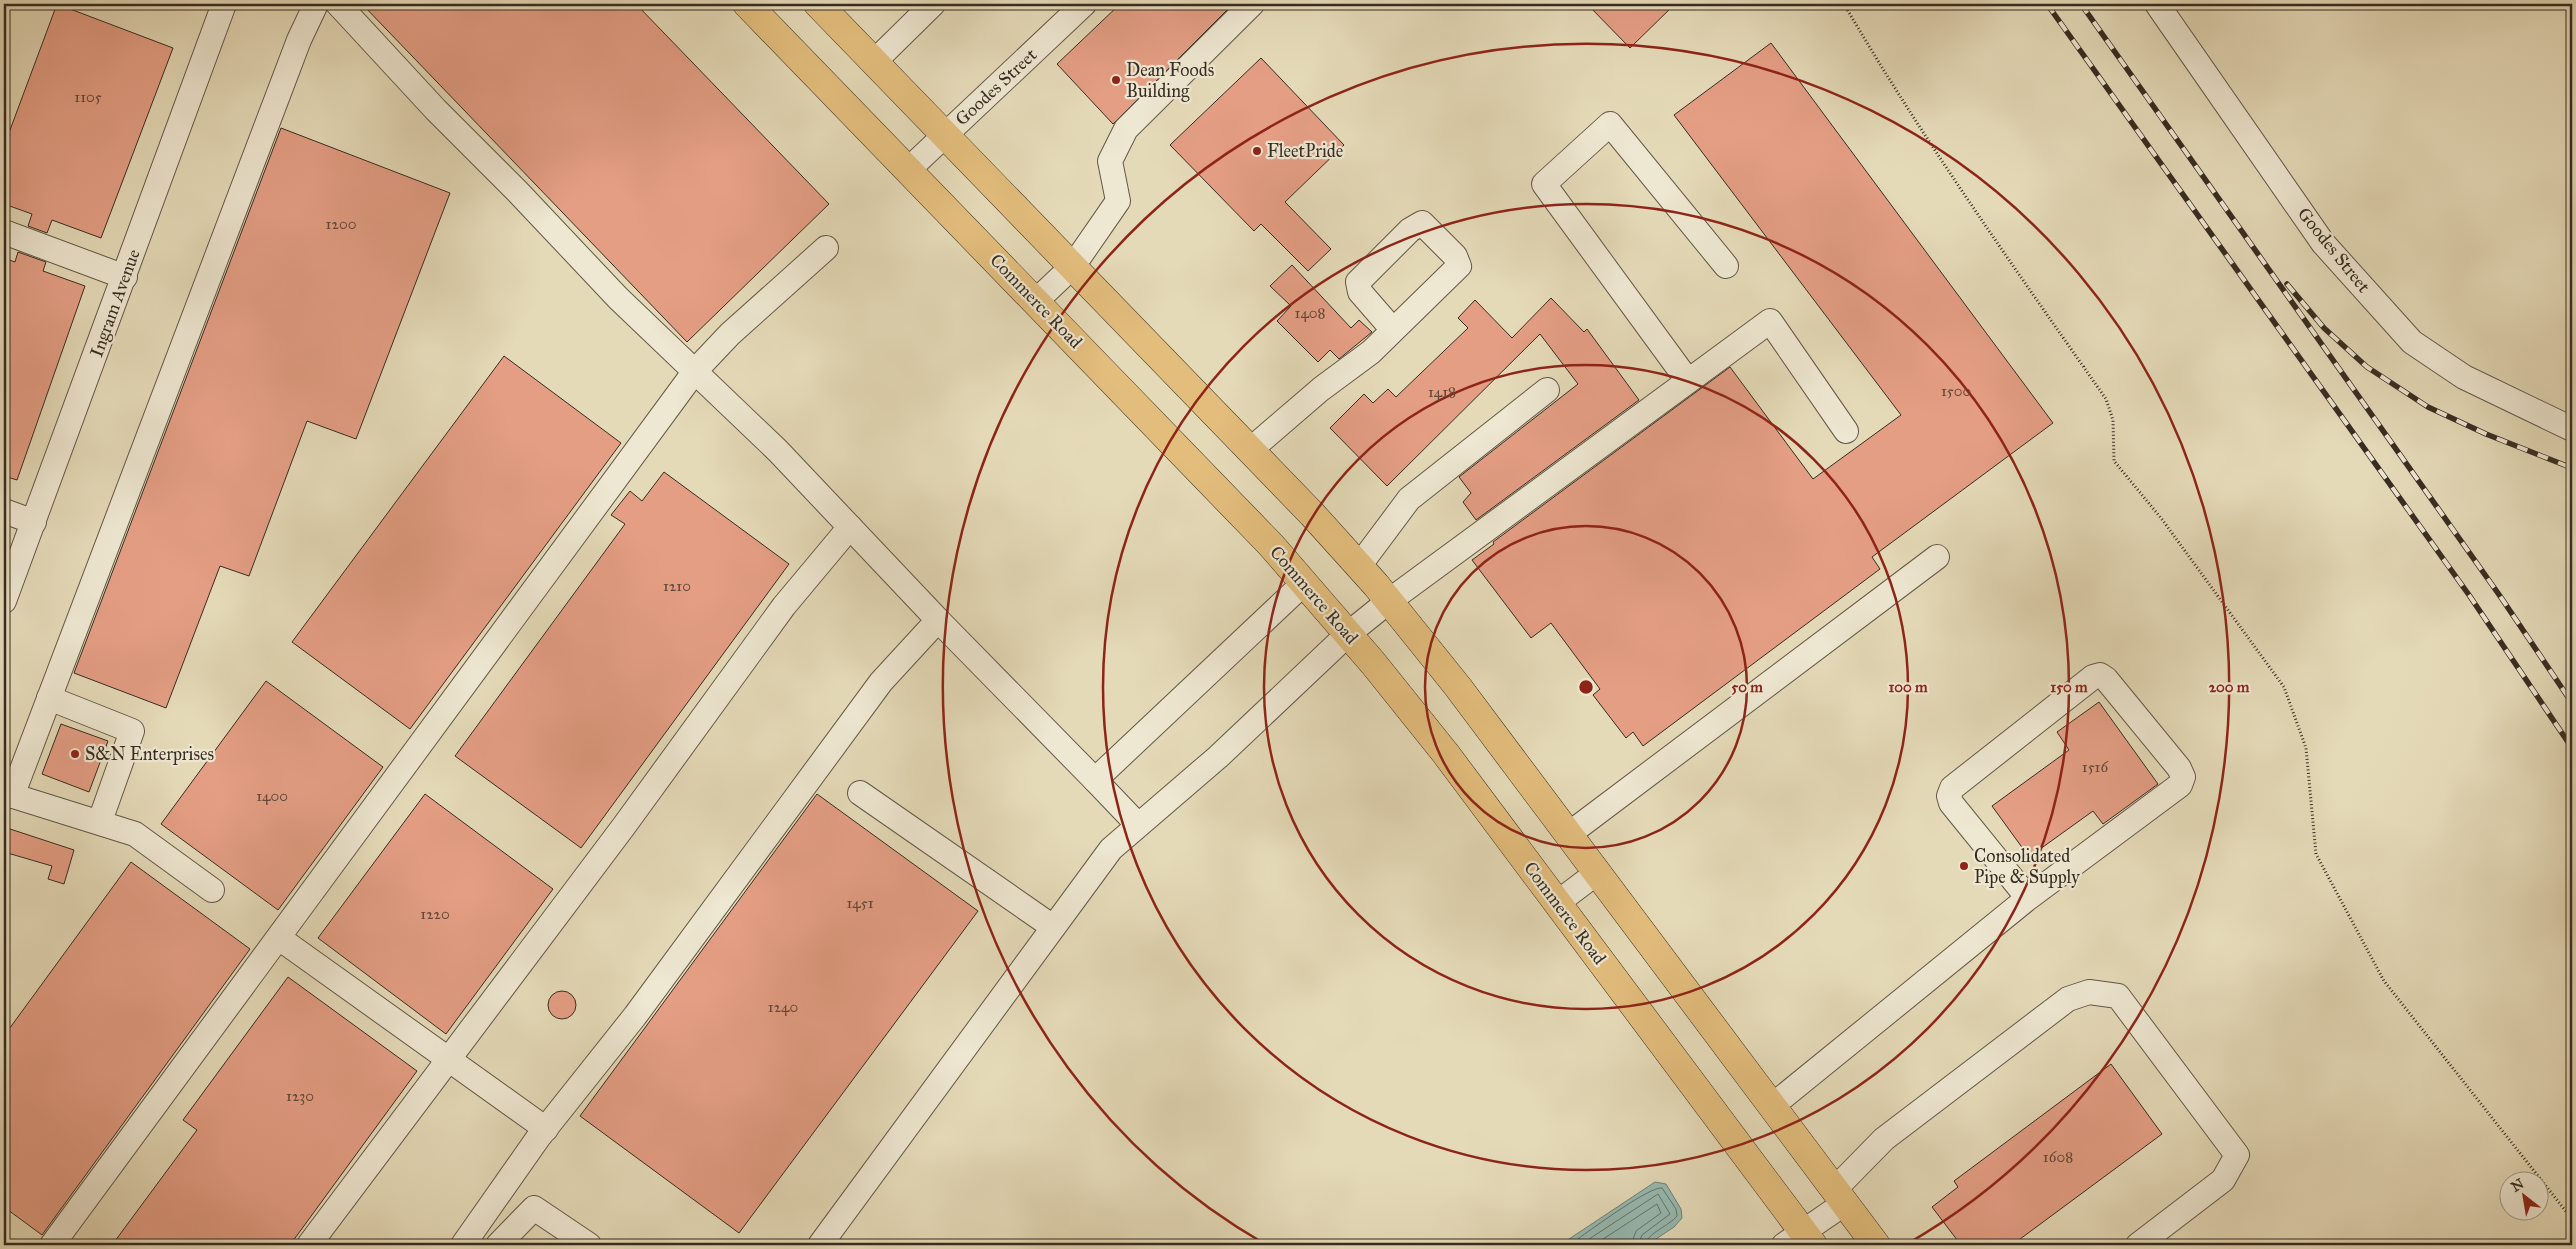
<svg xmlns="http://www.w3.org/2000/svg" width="2576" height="1249" font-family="'IM FELL Great Primer',serif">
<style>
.water{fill:#96bab1;stroke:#708178}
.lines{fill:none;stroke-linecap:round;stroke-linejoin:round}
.shore{stroke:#66736a;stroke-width:1}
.building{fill:#e49e84;stroke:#372c22}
.minor-casing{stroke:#625848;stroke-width:26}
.major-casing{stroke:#372c22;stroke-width:29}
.path{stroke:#372c22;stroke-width:3;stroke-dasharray:1 2.5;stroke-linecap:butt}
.minor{stroke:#eee7d1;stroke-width:24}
.major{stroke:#e2bd7c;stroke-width:28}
.rail-casing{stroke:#372c22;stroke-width:5.5}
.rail{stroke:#eee7d1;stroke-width:4;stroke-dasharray:11;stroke-linecap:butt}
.ring{fill:none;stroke:#8f2418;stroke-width:2.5}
.poi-dot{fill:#8f2418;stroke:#eee7d1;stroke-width:2}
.labels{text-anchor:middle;stroke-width:4.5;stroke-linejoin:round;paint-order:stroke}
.number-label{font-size:15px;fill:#62483a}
.poi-label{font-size:18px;fill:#372c22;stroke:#eee7d1;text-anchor:start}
.street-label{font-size:18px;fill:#372c22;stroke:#eee7d1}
.centre{fill:#8f2418;stroke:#eee7d1;stroke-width:2.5}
.ring-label{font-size:15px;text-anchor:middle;font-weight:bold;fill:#8f2418;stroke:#eee7d1;stroke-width:4.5;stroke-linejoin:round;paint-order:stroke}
</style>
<rect width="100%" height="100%" fill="#e5dab8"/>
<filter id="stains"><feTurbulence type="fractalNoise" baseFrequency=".004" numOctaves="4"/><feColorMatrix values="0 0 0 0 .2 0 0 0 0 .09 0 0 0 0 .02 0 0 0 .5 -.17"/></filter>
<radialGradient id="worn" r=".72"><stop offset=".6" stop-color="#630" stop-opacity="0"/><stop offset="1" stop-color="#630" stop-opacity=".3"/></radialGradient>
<!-- water -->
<path class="water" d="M1655,1182L1666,1184L1681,1209L1682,1218L1674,1227L1647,1245H1560Z"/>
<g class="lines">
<!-- shore -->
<g class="shore">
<path d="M1569,1245C1584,1235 1649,1186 1662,1188L1676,1209L1677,1216C1669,1226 1647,1233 1645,1245"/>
<path d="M1580,1245L1658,1194L1670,1214L1642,1235L1638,1245"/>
<path d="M1594,1245L1657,1204L1661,1213L1636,1231L1631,1245"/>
</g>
</g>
<!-- building -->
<g class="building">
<path d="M57,4L173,48L101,238L52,220L47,233L28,226L32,214L4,204V146Z"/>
<path d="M362,4H636L829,204L687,342Z"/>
<path d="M1120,4H1233L1113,124L1057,64Z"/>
<path d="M1587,4H1675L1630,48Z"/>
<path d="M1771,43L2053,423L1872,557L1880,569L1643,746L1633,732L1626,738L1593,695L1600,689L1551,623L1531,638L1472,560L1494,544L1493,542L1730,367L1813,479L1901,415L1674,115Z"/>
<path d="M1261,58L1344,145L1285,202L1331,249L1308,271L1261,224L1254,231L1170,145Z"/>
<path d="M281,128L450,193L356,439L307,421L249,576L220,566L166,708L74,673Z"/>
<path d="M18,252L46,262L43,271L85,286L17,480L4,476V258L15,262Z"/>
<path d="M1292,265L1351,328L1359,320L1372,332L1339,359L1330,350L1318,362L1277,321L1291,306L1270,286Z"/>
<path d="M1551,298L1584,332L1587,329L1639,400L1476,520L1463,502L1471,493L1459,477L1578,384L1540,334L1387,486L1330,428L1364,394L1373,403L1388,389L1396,397L1468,328L1458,318L1475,300L1512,338Z"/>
<path d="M504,356L621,443L410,729L292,642Z"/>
<path d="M664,472L789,564L581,848L455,756L625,524L611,515L630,491L642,501Z"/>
<path d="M266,681L383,767L278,910L161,824Z"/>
<path d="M2099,702L2158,784L2103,824L2093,811L2029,857L1992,806L2069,750L2057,732Z"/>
<path d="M61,724L108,741L89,792L42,774Z"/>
<path d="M425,794L553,889L446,1034L318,938Z"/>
<path d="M817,794L978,911L739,1233L580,1116Z"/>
<path d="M4,827L74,850L64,884L48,879L52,866L4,852Z"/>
<path d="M131,862L250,949L42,1235L4,1207V1036Z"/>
<path d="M288,977L417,1071L290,1245H112L197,1130L183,1120Z"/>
<circle cx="562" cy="1005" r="14"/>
<path d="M2111,1064L2162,1134L2012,1245H1961L1932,1207L1958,1187L1954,1181Z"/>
</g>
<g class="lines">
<!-- minor casing -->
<g class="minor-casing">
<g id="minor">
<path d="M338,4L436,110L517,191L618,298L778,451L938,620"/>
<path d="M2157,4L2323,243L2412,342L2464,377L2572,429"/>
<path d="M874,62L933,4"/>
<path d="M908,170L1084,4"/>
<path d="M4,232L125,277"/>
<path d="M1036,301L1073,266L1118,201L1110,161L1126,129L1252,4"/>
<path d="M1688,381L1544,184L1610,124L1726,266"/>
<path d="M1250,450L1321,389L1371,352L1459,266L1455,256L1422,223L1410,230L1358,282L1360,292L1393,330"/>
<path d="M4,511L34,522"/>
<path d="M1359,566L1409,499L1547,390"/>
<path d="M4,601L224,4"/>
<path d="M49,698L132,731L100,821"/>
<path d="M1095,780L1138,825"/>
<path d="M4,793L135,834L212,890"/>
<path d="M860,793L1053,927"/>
<path d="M12,796L299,40L316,4"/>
<path d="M1569,834L1937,557"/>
<path d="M1557,903L1598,872"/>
<path d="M279,938L546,1129"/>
<path d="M1772,1106L2028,898L2180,785L2183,777L2179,768L2106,679L2100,675L2093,677L1952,788L1949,796L1951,803L2028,898"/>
<path d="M1835,1189L1884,1139L2068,999L2089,992L2118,996L2237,1155L2223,1180L2138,1245"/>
<path d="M52,1245L695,371L730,334L826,248"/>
<path d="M309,1245L624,826L784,606L850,527"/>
<path d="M463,1245L538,1138L635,1016L881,682L938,620L1095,780L1304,583"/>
<path d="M498,1245L534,1208L589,1245"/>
<path d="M820,1245L1111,849L1218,757L1348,634L1389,601L1770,321L1846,431"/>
<path d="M1784,1245L1845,1203"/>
</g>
</g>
<!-- major casing -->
<g class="major-casing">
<g id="major">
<path d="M747,4L1271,545L1373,663L1446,754L1813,1245"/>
<path d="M818,4L1312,514L1376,585L1458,687L1876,1245"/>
</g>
</g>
<!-- path -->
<path class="path" d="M1844,4C1923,140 2016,270 2106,399L2113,420L2114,461L2161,518L2284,687L2306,748L2316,854L2384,981L2572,1219"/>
<!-- minor -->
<use href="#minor" class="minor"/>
<!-- major -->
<use href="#major" class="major"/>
<!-- rail casing -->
<g class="rail-casing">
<g id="rail">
<path d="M2047,4L2469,595L2572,748"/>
<path d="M2081,4L2500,596L2572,703"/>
<path d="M2287,284L2324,328L2367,367L2428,407L2486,434L2572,468"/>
</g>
</g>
<!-- rail -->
<use href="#rail" class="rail"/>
</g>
<!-- distance rings -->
<g class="ring">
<circle cx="1586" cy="687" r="161"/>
<circle cx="1586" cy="687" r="322"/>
<circle cx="1586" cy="687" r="483"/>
<path d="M1265 1244A643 643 0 1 1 1907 1244"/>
</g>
<!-- markers -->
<g class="poi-dot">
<circle cx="1116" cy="80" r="5"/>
<circle cx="1257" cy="151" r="5"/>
<circle cx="75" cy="754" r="5"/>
<circle cx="1964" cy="866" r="5"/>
</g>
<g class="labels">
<!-- number labels -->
<g class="number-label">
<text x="88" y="102">1105</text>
<text x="341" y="229">1200</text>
<text x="1310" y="318">1408</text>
<text x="1956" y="396">1500</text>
<text x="1442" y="397">1418</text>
<text x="677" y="591">1210</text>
<text x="2095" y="772">1516</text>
<text x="272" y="801">1400</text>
<text x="860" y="908">1451</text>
<text x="435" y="919">1220</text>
<text x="783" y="1012">1240</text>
<text x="300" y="1101">1230</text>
<text x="2058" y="1162">1608</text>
</g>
<!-- poi labels -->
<g class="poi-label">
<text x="1126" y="76">Dean Foods<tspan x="1126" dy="21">Building</tspan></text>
<text x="1267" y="157">FleetPride</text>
<text x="85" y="760">S&amp;N Enterprises</text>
<text x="1974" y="862">Consolidated<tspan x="1974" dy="21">Pipe &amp; Supply</tspan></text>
</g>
<!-- street labels -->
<g class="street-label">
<text transform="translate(996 87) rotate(-43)" y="6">Goodes Street</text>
<text transform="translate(2334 250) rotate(51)" y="6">Goodes Street</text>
<text transform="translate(1036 301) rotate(46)" y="6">Commerce Road</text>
<text transform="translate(115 303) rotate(-70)" y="6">Ingram Avenue</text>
<text transform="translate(1314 595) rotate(49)" y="6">Commerce Road</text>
<text transform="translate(1565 913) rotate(53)" y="6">Commerce Road</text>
</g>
</g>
<circle cx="1586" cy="687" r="8" class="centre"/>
<g class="ring-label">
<text x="1747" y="692">50 m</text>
<text x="1908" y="692">100 m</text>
<text x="2069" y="692">150 m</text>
<text x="2229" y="692">200 m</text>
</g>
<!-- margin -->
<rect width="2576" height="1249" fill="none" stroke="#e5dab8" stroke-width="20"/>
<rect x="5" y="5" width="2566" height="1239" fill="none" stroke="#372c22" stroke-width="2.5"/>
<rect x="10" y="10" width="2556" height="1229" fill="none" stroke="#372c22"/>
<!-- north arrow -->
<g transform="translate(2524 1196) rotate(329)"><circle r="24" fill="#eee7d1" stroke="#a59c8b"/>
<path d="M0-4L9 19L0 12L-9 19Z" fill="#8f2418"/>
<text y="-8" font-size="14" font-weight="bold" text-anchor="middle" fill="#372c22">N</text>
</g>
<rect width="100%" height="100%" filter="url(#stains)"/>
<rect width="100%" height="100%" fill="url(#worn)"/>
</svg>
